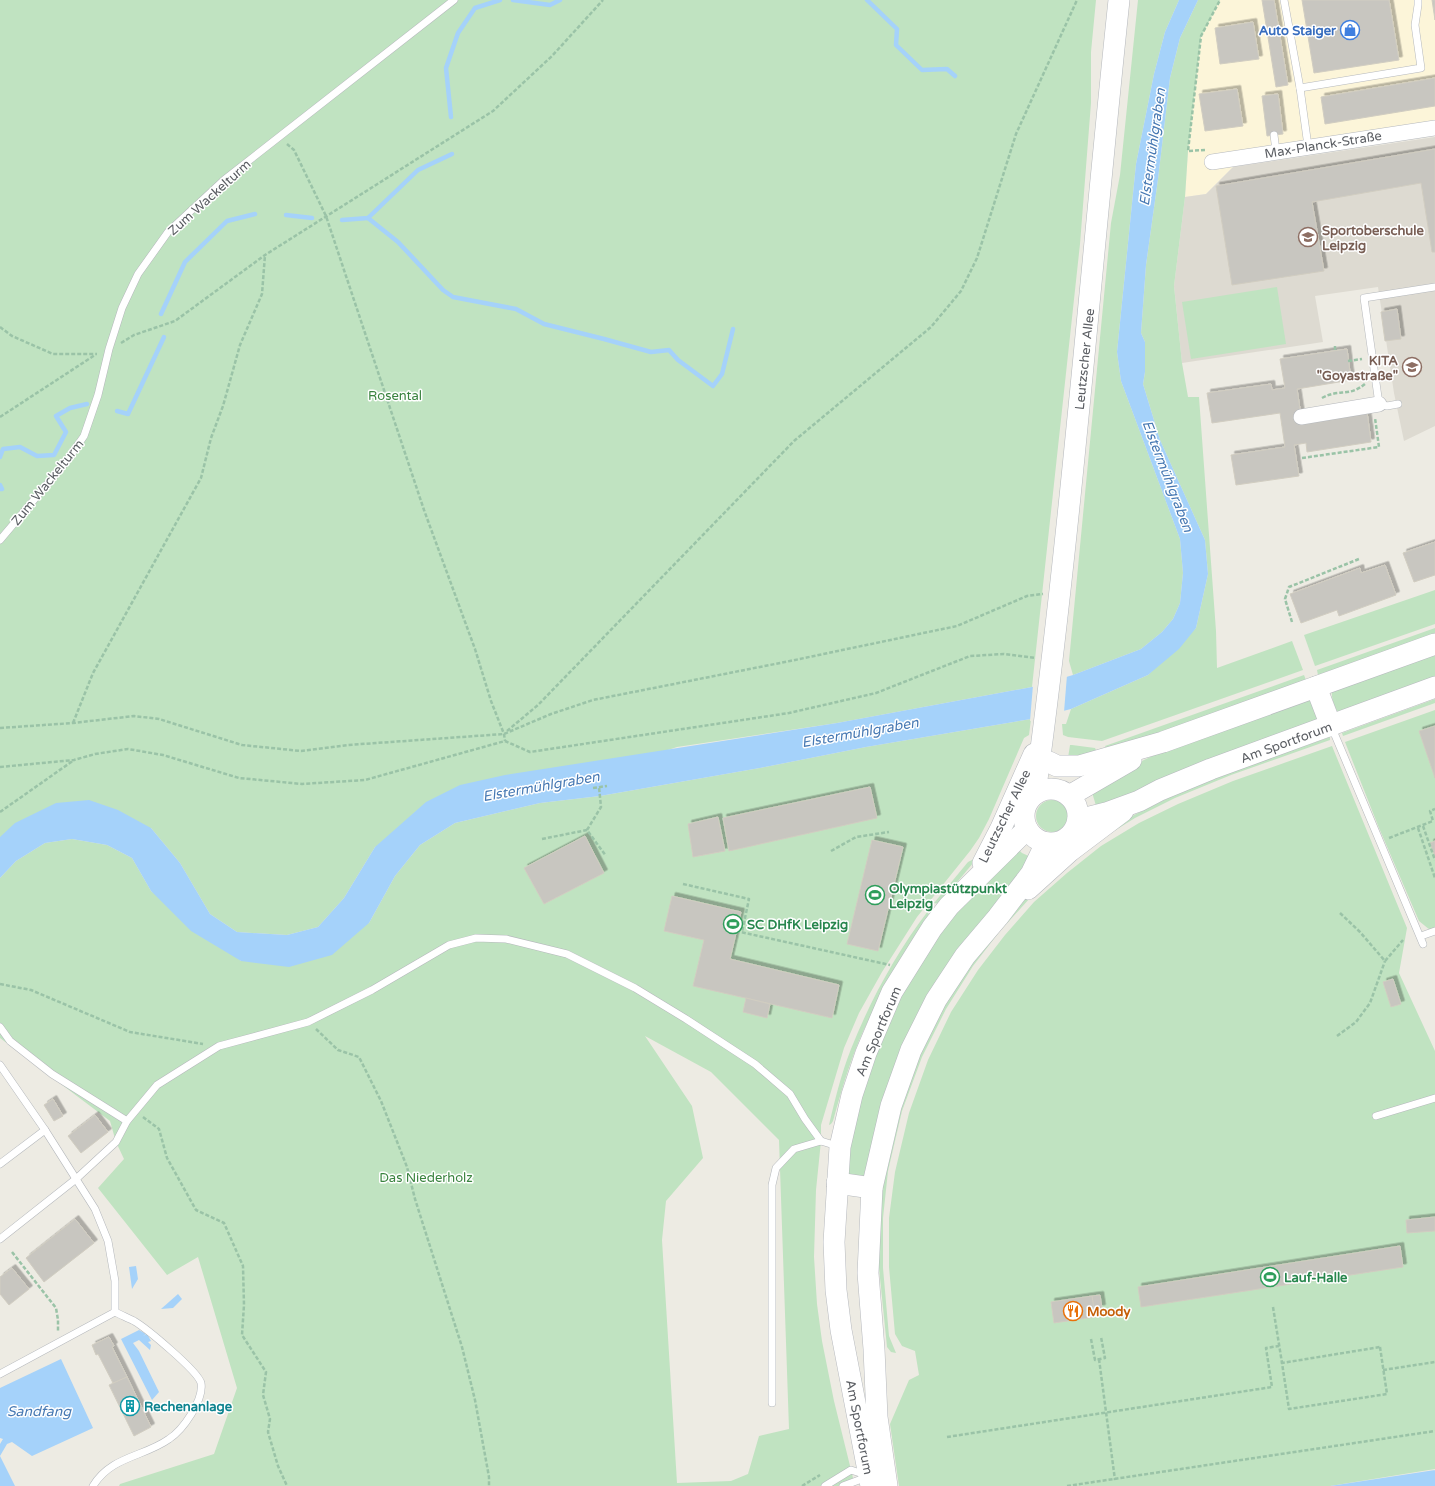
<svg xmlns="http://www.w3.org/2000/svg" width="1435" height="1486" font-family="'Varela Round',sans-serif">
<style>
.commercial{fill:#fcf5d9}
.education{fill:#dddad1}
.green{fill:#c0e3c1;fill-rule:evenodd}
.water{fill:#a5d2fa}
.pier{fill:#edebe3}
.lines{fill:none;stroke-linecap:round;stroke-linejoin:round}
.stream{stroke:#a5d2fa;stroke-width:4.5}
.building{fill:#c8c6c0;stroke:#d1cdc1;filter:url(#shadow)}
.lane-casing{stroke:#b5b8bc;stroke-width:8}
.street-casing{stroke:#b5b8bc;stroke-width:16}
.secondary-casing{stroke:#b6b9be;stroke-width:22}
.path{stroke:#9ac3a7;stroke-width:2.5;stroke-dasharray:4 2;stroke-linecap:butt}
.lane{stroke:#fff;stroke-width:7}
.street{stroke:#fff;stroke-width:15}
.secondary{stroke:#fff;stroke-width:21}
.labels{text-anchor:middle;stroke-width:3;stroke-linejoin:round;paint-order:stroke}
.shop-label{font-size:13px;font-weight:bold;fill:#366cbe;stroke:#fff;text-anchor:end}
.street-label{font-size:13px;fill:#5b5e63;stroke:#fff}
.education-label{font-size:13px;font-weight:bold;fill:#785e54;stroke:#fff;text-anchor:start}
.park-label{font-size:13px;fill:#3a833f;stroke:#fff}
.leisure-label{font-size:13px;font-weight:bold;fill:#27864d;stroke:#fff;text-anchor:start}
.food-label{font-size:13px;font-weight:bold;fill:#c56008;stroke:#fff;text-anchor:start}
.culture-label{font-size:13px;font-weight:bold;fill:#0d838f;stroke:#fff;text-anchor:start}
.water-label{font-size:14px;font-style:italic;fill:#4779b3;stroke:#fff}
</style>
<defs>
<filter id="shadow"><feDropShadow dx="3.5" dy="-3.5" stdDeviation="0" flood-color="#0004"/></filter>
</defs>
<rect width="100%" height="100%" fill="#edebe3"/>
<!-- commercial -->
<path class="commercial" d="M1220,0H1435V128L1276,151L1233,167L1206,194L1185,197L1188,151L1201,36Z"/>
<!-- education -->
<path class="education" d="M1435,137V426L1404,441L1394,393L1378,287L1315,296L1323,342L1182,363L1174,286L1185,197L1206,194L1233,167Z"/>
<!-- green -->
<g class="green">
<path d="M0,0H1096L1091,52V103L1080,244L1032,687L837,723L677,747L375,847L344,898L318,927L287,935L237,932L210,914L180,863L151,828L0,837Z"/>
<path d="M1138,0H1179L1165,32L1154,74L1136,164L1117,352L1121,381L1180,539L1183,573L1180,603L1173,619L1162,632L1141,649L1073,675L1069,661L1111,223L1120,175Z"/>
<path d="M1198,0H1220L1201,37L1188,151L1185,197L1174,286L1182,363L1188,397H1199L1216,631L1217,668L1292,641L1303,670L1102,741L1068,737L1063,735L1062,724H1066L1071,709L1148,675L1196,628L1208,574L1205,540L1160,440L1143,384L1145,372V342L1141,333L1146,265L1158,179L1170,78L1180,38Z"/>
<path d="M1277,287L1286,344L1191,359L1182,302Z"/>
<path d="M1435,590V624L1315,666L1304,635Z"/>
<path d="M1435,628V634L1318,675L1317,670Z"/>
<path d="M1435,651V682L1340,714C1334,709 1331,697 1332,690Z"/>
<path d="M1304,675L1306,680L1107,751L1105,746Z"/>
<path d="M1311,699L1318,719L1097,809L1091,789L1113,775L1175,745Z"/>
<path d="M1435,699V703L1343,736L1342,733Z"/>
<path d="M1435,710V934L1419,921L1379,828L1345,742Z"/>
<path d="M1031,719L1029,735L1024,738L989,819L979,838L970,851L917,917L882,972L859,1013L844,1048L821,1125V1141L816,1190L814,1257L817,1304L822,1341L834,1401L855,1486H119L120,1484L214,1454L237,1388L198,1257L167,1275L98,1188L124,1159L116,1142L110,1121L0,1038V878L16,861L45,843L72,839L107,845L132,858L151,891L241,961L369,923L395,876L420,845L455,823L540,803L600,796L765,767L866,747ZM645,1036L711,1072L779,1140L789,1429L759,1436L748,1474L731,1481L677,1483L662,1240L666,1201L703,1158L692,1106Z"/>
<path d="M1330,737V740L1231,775L1175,798L1135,818L1098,841L1030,898L1000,931L973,966L946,1009L922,1057L902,1111L888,1171L883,1218V1268L889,1336L896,1353L891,1352L887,1347L886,1337L879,1268V1217L885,1170L899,1111L919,1056L943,1008L970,964L1027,895L1096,838L1134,815L1174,795L1230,772Z"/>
<path d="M1070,745H1072L1095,748L1096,750L1095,755L1068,758Z"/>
<path d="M1332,746L1407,928L1399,973L1435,1051V1469L1330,1486H899L890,1424L909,1380L919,1375L915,1351L902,1346L895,1334L889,1267V1218L895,1172L909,1113L928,1060L951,1012L978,970L1005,935L1034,902L1067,873L1101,846L1139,823L1178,804L1233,781Z"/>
<circle cx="1052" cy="816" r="16"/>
<path d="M1015,846L1022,853L1033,858L966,943L865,1177L847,1176L845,1140L881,1029L943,926Z"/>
<path d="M978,857L939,904L934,903L968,862Z"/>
<path d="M928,911L929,917C908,950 887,982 870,1017C853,1050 843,1085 833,1121L831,1124L829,1125C835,1100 841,1074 851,1049C870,1001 896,953 928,911Z"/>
</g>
<!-- water -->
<g class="water">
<path d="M1179,0H1198L1180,38L1170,78L1158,179L1146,265L1141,333L1145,342V372L1143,384L1160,440L1205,540L1208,574L1196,628L1179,649L1148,675L1071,709L1031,719L866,747L765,767L600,796L540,803L455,823L420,845L395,876L369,923L332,955L289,967L241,961L191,931L151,891L132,858L107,845L72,839L45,843L16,861L0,878V837L15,823L56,803L89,800L118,810L151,828L180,863L210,914L237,932L287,935L318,927L344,898L375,847L426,802L460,785L505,775L837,723L1032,687L1073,675L1141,649L1162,632L1173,619L1180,603L1183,573L1180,539L1121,381L1117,352L1136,164L1154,74L1165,32Z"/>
<path d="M136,1266L138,1279L132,1289L129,1267Z"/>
<path d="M178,1294L182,1299L173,1308L161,1309Z"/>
<path d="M139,1330L146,1334L143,1336L147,1334L151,1341L148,1342L151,1345L150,1350L139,1340L133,1343L139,1351L159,1392L152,1400L121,1339Z"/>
<path d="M61,1359L93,1428L32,1456L12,1442L7,1444L0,1456L15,1486H0V1444L3,1439L0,1438V1388Z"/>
<path d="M1435,1469V1486H1330L1435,1470Z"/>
</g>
<!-- pier -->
<path class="pier" d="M1067,675L1064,712L1030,721L1033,685Z"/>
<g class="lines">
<!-- stream -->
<g class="stream">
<path d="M513,0L550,5L560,0"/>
<path d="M867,0L897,29L896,45L922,70L947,69L955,76"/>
<path d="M451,117L446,68L458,33L475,8L500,0"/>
<path d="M286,215L312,218"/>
<path d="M368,218L398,242L443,290L453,297L516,309L544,324L604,339L651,352L669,350L678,360L713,386L722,374L733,329"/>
<path d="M342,220L368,218L418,170L452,154"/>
<path d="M161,314L185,262L227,221L255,214"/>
<path d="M117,411L128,414L164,337"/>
<path d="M0,457L3,449L20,447L37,456L54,455L66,432L56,416L70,408L87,404"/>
<path d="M0,485L2,489H0"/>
</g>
</g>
<!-- building -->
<g class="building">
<path d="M1262,0H1274L1288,85L1276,87Z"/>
<path d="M1302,0H1389L1399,60L1314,73Z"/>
<path d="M1432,0H1435V20Z"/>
<path d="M1253,22L1259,59L1220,64L1215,28Z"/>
<path d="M1435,78V106L1325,124L1321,97Z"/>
<path d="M1237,89L1243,126L1205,131L1199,94Z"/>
<path d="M1278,94L1283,134L1267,136L1262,96Z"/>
<path d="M1435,149V252H1432L1421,183L1312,202L1324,271L1232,285L1216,186Z"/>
<path d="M1397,309L1401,339L1385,341L1381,312Z"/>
<path d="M1347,349L1351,380L1297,389L1302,422L1367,412L1371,442L1307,452L1306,443L1294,445L1299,476L1236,485L1231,455L1285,447L1280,413L1212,423L1207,393L1271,384L1272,390L1285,388L1280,359Z"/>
<path d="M1435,542V575L1414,582L1403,553Z"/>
<path d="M1385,565L1396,595L1339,616L1337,610L1301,623L1290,594L1360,568L1361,573Z"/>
<path d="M1435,726V778L1419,731Z"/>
<path d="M870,787L877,818L729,851L723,818Z"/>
<path d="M718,817L725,851L693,857L688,824Z"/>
<path d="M585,836L604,873L544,904L524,868Z"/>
<path d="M872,840L903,847L878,951L847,944Z"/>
<path d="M1435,841V856L1430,843Z"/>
<path d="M672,896L741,912L730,959L839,985L832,1018L693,986L704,940L664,931Z"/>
<path d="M1393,979L1401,1004L1391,1007L1383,982Z"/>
<path d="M746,998L770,1004L767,1018L743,1012Z"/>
<path d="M53,1099L63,1116L54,1121L44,1105Z"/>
<path d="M95,1115L108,1132L81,1153L68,1136Z"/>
<path d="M1435,1217V1231L1407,1233L1406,1220Z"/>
<path d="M75,1219L94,1243L44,1282L26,1258Z"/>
<path d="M1400,1246L1403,1267L1141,1307L1138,1287Z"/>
<path d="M12,1268L29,1289L9,1305L0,1294V1277Z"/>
<path d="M1100,1295L1102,1308L1094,1309L1092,1296Z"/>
<path d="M1092,1296L1095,1317L1054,1323L1051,1302Z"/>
<path d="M109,1337L114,1346L112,1347L127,1377L113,1383L98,1354L96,1355L92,1345Z"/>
<path d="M127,1377L151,1427L134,1436L109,1385Z"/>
</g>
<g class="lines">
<!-- lane casing -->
<g class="lane-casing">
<g id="lane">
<path d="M1284,0L1300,88"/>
<path d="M1274,135L1276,151"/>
<path d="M1308,146L1300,88L1421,68L1415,25L1418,5V0"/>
<path d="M1398,404L1387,406L1379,404L1364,298L1435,287"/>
<path d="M0,540L65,463L84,436L98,395L109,349L122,308L138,274L168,232L224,180L454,0"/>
<path d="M1332,728L1423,944"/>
<path d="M1421,936L1435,931"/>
<path d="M0,1027L10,1041L52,1074L127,1121"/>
<path d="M0,1065L45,1130L95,1209L108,1241L115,1281V1312C121,1315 128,1318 134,1321C146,1328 198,1371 201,1383C204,1400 183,1430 169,1439C144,1457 111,1456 93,1486"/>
<path d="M1376,1116L1435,1098"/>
<path d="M0,1164L45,1130"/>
<path d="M0,1239L76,1179L116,1142L127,1121L157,1085L219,1046L308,1022L372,990L449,945L476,938L506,939L567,954L635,988L686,1019L755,1064L790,1094L805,1119L821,1141"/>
<path d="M0,1374L115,1312"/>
<path d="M772,1403V1185L776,1168L794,1149L821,1141L837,1146"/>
<path d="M825,1486L851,1470L866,1475"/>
<path d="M843,1486L867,1477"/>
</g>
</g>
<!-- street casing -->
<g class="street-casing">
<g id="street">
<path d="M1212,162L1435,128"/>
<path d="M1301,417L1379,404"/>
</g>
</g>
<!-- secondary casing -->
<g class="secondary-casing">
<g id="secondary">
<path d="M1316,687L1331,726"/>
<path d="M1049,762L1057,766H1079L1163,742L1435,644"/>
<circle cx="1051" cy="816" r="27"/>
<path d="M1035,794C1071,530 1091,265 1119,0"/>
<path d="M1069,796L1131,760"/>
<path d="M1078,820L1106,813L1139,801L1160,790L1211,769L1435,687"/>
<path d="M983,863L1001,828L1034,754"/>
<path d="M1028,889L1070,851L1123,811"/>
<path d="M837,1183L872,1188"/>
<path d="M871,1486L841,1330L836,1290L834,1242L840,1147L852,1095L866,1053L892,992L932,928L949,906L1027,829"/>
<path d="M887,1486L877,1417L874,1349L868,1273L872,1188L891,1106L911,1050L936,1000L965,956L998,917L1031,874L1046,843"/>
</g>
</g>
<!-- path -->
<g class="path">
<path d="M287,144L294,150L326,216L424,510L475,649L491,701L504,734L505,741"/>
<path d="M1205,150L1188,151L1201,36L1220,0"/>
<path d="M0,327L12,336L53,354H97"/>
<path d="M121,343L134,335L175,321L265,255L493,111L552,56L603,0"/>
<path d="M1335,346V351"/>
<path d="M1348,361L1362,359"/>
<path d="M1322,398C1340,388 1349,398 1366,383"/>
<path d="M0,417L95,355"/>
<path d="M1302,458L1379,447L1375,418"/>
<path d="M1292,622L1285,599L1289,587L1359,559"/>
<path d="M73,723L93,673L201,478L211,438L223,406L240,345L262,294L265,255"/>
<path d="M0,728L73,723L134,716L159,719L242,745L301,751L348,745L504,734L551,714L593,700L790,661L957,626L1027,596L1043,594"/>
<path d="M507,731L538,705L794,441L931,327L961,291L977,258L1016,134L1077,0"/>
<path d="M0,767L74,760L95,754L128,749L163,755L239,778L302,784L365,780L505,741L530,752L789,713L876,693L970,656L1004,654L1036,658"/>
<path d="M593,788L607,786"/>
<path d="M0,812L74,760"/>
<path d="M1423,826L1435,860"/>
<path d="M1418,828L1435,878"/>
<path d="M587,830L601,807L599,787"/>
<path d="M1389,838L1433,821L1430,811L1435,809"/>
<path d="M542,839L587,830L606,856"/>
<path d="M831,851L856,837L889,832"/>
<path d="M683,884L749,899L742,932"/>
<path d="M1340,913L1360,932L1385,961L1403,940"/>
<path d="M736,931L890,965"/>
<path d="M0,984L31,990L130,1032L203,1044"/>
<path d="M316,1029L338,1050L359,1057L381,1101L407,1167L415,1199L462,1347L475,1400L489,1477V1486"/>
<path d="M1337,1036L1356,1022L1370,1003L1385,961"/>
<path d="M143,1117L159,1129L167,1158L196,1210L224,1223L243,1266L244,1305L242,1335L266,1372L263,1395L270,1419L268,1432L278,1466L287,1486"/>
<path d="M12,1252L56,1308L58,1320V1332"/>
<path d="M1273,1307L1282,1363"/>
<path d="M1091,1339L1095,1360L1105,1358L1101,1337"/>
<path d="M1380,1347L1387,1394L1289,1409L1282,1363Z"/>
<path d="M1099,1359L1115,1480"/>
<path d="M1383,1370L1435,1362"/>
<path d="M947,1437L1272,1387L1266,1348L1279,1346"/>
<path d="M802,1486L820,1475"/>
<path d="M1067,1486L1435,1431"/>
</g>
<!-- lane -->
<use href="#lane" class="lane"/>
<!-- street -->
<use href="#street" class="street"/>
<!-- secondary -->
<use href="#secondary" class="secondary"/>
</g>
<!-- icons -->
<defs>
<g id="shop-ring" transform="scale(1)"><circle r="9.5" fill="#fff" stroke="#3f7fe0" stroke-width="1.5"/><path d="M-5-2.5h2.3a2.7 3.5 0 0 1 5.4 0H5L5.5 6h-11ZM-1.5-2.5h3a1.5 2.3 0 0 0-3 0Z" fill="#3f7fe0"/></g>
<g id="school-ring" transform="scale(1)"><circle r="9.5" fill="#fff" stroke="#8d6e63" stroke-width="1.5"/><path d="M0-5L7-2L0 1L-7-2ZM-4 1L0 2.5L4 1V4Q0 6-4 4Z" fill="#8d6e63"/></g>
<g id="stadium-ring" transform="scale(1)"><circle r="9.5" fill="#fff" stroke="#2e9e5b" stroke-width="1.5"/><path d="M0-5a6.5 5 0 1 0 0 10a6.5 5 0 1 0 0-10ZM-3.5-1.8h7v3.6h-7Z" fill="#2e9e5b"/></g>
<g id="restaurant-ring" transform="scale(1)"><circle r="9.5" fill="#fff" stroke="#e8710a" stroke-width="1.5"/><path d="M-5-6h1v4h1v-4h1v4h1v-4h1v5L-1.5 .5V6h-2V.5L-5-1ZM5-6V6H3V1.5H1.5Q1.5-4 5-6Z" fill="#e8710a"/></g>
<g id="building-ring" transform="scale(1)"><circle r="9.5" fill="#fff" stroke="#0f9aa8" stroke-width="1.5"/><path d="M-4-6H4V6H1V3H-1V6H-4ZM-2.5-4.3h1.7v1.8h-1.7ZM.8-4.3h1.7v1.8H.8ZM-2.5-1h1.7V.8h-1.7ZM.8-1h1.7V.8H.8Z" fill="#0f9aa8"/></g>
</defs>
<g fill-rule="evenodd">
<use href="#shop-ring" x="1350" y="30"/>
<use href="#school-ring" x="1308" y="237"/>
<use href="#school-ring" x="1412" y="367"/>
<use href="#stadium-ring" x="875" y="895"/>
<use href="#stadium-ring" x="733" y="924"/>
<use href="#stadium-ring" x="1270" y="1277"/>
<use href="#restaurant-ring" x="1073" y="1311"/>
<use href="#building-ring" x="130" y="1406"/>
</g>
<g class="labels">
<!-- shop labels -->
<g class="shop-label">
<text x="1336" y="35">Auto Staiger</text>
</g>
<!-- street labels -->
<g class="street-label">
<text transform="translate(1323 144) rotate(-9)" y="5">Max-Planck-Straße</text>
<text transform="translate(209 197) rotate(-42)" y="5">Zum Wackelturm</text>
<text transform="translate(1084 359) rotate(-84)" y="5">Leutzscher Allee</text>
<text transform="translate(47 482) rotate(-51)" y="5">Zum Wackelturm</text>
<text transform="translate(1286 742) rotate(-20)" y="5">Am Sportforum</text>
<text transform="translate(1004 816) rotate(-64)" y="5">Leutzscher Allee</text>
<text transform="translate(878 1031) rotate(-67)" y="5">Am Sportforum</text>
<text transform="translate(860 1427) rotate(79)" y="5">Am Sportforum</text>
</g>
<!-- education labels -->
<g class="education-label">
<text x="1322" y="235">Sportoberschule<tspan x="1322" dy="15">Leipzig</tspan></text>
<text x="1398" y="365" text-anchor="end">KITA<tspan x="1398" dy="15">"Goyastraße"</tspan></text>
</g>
<!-- park labels -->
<g class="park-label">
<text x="395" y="400">Rosental</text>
<text x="426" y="1182">Das Niederholz</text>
</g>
<!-- leisure labels -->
<g class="leisure-label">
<text x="889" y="893">Olympiastützpunkt<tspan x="889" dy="15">Leipzig</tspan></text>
<text x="747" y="929">SC DHfK Leipzig</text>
<text x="1284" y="1282">Lauf-Halle</text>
</g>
<!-- food labels -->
<g class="food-label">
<text x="1087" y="1316">Moody</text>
</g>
<!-- culture labels -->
<g class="culture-label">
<text x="144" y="1411">Rechenanlage</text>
</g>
<!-- water labels -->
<g class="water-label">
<text transform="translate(1152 147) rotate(-82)" y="5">Elstermühlgraben</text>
<text transform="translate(1168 476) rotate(69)" y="5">Elstermühlgraben</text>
<text transform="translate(860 732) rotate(-10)" y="5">Elstermühlgraben</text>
<text transform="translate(541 786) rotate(-10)" y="5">Elstermühlgraben</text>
<text x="39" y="1416">Sandfang</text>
</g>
</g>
</svg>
